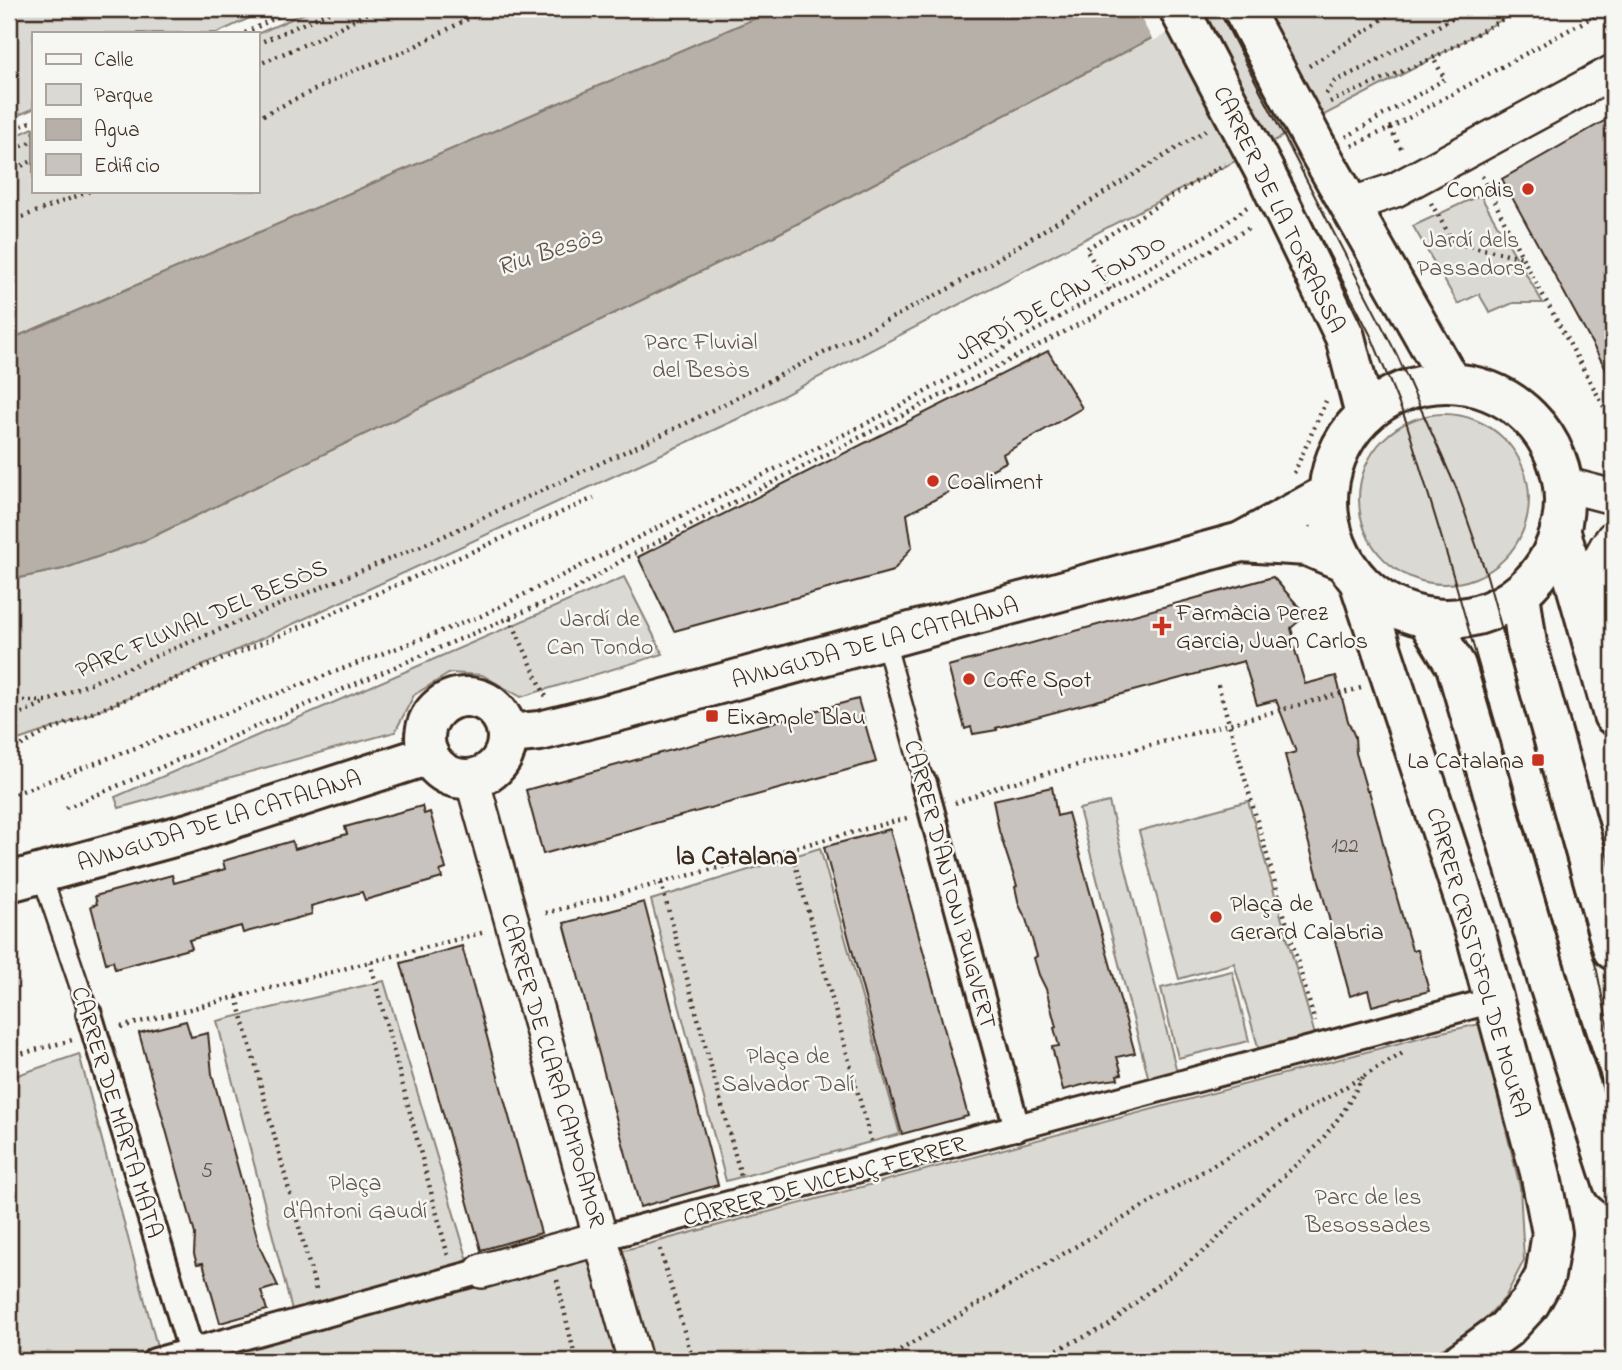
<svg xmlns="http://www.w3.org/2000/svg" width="1622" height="1370" font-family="'Indie Flower',sans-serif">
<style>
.green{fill:#dad9d3;stroke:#8a8278;stroke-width:2}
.water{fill:#b6b0a9;stroke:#857a71;stroke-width:2}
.pier{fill:#f6f6f2}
.building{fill:#c8c3be;stroke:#3b2a1e;stroke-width:2}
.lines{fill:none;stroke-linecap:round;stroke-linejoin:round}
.service-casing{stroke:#3b2a1e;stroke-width:23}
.pedestrian-casing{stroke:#3b2a1e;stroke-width:30}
.minor-casing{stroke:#3b2a1e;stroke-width:38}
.tertiary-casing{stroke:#3b2a1e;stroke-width:44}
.path{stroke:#3b2a1e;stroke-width:4.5;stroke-dasharray:2 5;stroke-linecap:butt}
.service{stroke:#f6f6f2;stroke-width:18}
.pedestrian{stroke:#f6f6f2;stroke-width:24}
.minor{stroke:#f6f6f2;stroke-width:33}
.tertiary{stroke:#f6f6f2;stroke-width:38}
.tram{stroke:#3b2a1e;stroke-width:2}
.tertiary-bridge-casing{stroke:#3b2a1e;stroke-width:44;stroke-linecap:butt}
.tertiary-bridge{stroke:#f6f6f2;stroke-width:38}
.poi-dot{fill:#c8321e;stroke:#f6f6f2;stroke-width:2.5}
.labels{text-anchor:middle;stroke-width:5;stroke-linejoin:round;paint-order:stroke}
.number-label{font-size:21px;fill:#5e5046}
.poi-label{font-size:24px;fill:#3b2a1e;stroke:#f6f6f2;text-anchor:start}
.street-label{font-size:24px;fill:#3b2a1e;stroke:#f6f6f2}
.park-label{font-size:24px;fill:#63564b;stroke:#f6f6f2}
.water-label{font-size:26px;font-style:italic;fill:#605248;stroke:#f6f6f2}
.neighbourhood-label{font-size:26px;font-weight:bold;fill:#3b2a1e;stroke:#f6f6f2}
</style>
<rect width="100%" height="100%" fill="#f6f6f2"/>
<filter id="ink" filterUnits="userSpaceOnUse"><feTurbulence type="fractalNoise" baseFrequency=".0143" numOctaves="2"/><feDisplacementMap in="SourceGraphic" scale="14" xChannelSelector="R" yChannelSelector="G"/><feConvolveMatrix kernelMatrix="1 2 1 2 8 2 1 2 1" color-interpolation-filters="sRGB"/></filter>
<g filter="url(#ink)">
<!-- green -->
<g class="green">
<path d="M9,9H269L217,33H33V109L9,119Z"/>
<path d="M314,9H777L9,340V139L33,128V191H257V34Z"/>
<path d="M1207,9H1521L1424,63L744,416L167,682L71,722L9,743V580L63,569L148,539L772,237Z"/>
<path d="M1480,195L1543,303H1513L1490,313L1479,294L1458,304L1413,226Z"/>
<circle cx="1444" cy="499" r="85"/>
<path d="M624,577L663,654L521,697L482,675L450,673L414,695L395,732L119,808L115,797Z"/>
<path d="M1248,801L1315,1035L1259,1050L1234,963L1179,979L1139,831Z"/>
<path d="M1109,802L1177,1072L1149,1080L1079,809Z"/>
<path d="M820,848L900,1134L726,1181L651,900Z"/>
<path d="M1232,971L1249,1041L1178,1058L1161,988Z"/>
<path d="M384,981L469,1264L293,1314L217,1021Z"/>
<path d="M1480,1024L1520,1187L1524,1260L1505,1298L1474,1330L1440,1350L1398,1361H201L554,1266L637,1247L1437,1033Z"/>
<path d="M79,1054L158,1350L115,1361H9V1078Z"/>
</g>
<!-- water -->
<path class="water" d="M777,9H1207L772,237L148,539L63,569L9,580V340Z"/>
<!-- pier -->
<path class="pier" d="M1136,9H1210L1208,12L1153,41Z"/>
<!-- building -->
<g class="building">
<path d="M1613,116V382L1502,179Z"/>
<path d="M1048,351L1082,408L1003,454L1006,462L907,514L912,547L893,571L674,631L638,557Z"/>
<path d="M1273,577L1306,615L1291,628L1294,639L1292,640L1305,684L1336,676L1348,721L1355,737L1356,753L1367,791H1369L1379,827L1397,898L1412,950H1418L1429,991L1372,1006L1368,990L1350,996L1285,755L1296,752L1276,700L1257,705L1244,661L996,728L997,730L973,734L971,727L965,729L948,666Z"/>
<path d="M858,699L876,762L543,854L526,790Z"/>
<path d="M1052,787L1057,816L1068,813L1135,1053L1117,1057L1122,1074L1117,1075L1118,1079L1094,1082L1063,1090L1052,1047L1059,1046L1054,1028L1056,1027L1046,989L1039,975L1034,958L1037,956L1026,919L1019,905L1015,887L1017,886L999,831L993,800Z"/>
<path d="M422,806L424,814L430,812L446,869L440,871L442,878L365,900L362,892L311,906L312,914L243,933L241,926L189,940L192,948L115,969L113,961L106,963L91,906L97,904L95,896L172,875L174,883L225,869L223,861L292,841L295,849L347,834L345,827Z"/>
<path d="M890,829L968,1116L902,1134L824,847Z"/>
<path d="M644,902L718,1185L640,1207L564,923Z"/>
<path d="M462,946L541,1233L481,1250L401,963Z"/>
<path d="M186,1021L191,1037L208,1033L212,1074L238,1168L260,1248L278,1286L261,1291L267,1310L220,1323L203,1263L197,1264L194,1254L195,1234L139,1033Z"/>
</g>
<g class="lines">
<!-- service casing -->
<g class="service-casing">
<g id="service">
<path d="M885,640L924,783"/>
<path d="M41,873L89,1014"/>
</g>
</g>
<!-- pedestrian casing -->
<g class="pedestrian-casing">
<g id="pedestrian">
<path d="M924,783L1017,1128"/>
<path d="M89,1014L191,1351"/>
<path d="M601,1238L1494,1000"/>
<path d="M155,1361L482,1271"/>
</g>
</g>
<!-- minor casing -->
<g class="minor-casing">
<g id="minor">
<path d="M1350,205L1395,190L1613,72"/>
<path d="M1563,484L1613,497"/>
<path d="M1589,622C1591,590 1592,563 1613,538"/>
<path d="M472,779L635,1361"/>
<path d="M482,1271L601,1238"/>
</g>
</g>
<!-- tertiary casing -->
<g class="tertiary-casing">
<g id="tertiary">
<path d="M1316,146L1451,383"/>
<path d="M1266,174L1345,337L1365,415"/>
<circle cx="1446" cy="501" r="118"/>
<path d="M1560,529L1613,715"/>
<path d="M1241,542L1307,546L1343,561"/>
<path d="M1360,584L1477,938L1540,1172L1552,1233L1545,1276L1530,1303L1506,1329L1462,1361"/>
<path d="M1520,593L1527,644L1613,950"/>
<path d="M1427,619L1456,666L1549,985L1613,1183"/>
<circle cx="466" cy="738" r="41"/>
<path d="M508,734L540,731L624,710L1230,545L1241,542L1328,494"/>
<path d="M9,882L192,832L429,755"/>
</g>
</g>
<!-- path -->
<g class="path">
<path d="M245,33L293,9"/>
<path d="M257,44L336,9"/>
<path d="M257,65L317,39L375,9"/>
<path d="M1309,66L1375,25L1395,9"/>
<path d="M1326,94L1335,81L1363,68L1469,9"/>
<path d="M1330,102L1433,58L1521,9"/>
<path d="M257,118L355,70L406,51L487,9"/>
<path d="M1390,128L1403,152"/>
<path d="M9,131L33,121"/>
<path d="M1346,137L1445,79L1433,58"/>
<path d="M1352,146L1390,128L1607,9"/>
<path d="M9,152L33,141"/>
<path d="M9,171L33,161"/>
<path d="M1482,176L1522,257L1613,423"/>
<path d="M1431,203L1454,243L1522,257"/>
<path d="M9,222L90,191"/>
<path d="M1110,290L1086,249L1225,164"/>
<path d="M1294,473L1326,401"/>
<path d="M510,618L546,697"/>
<path d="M1218,685L1315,1022"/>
<path d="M9,701H48L435,540L691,421L950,288L1206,130"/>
<path d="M9,719L44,703"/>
<path d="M9,752L46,732L303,626L594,498"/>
<path d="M9,796L481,616L889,412L1221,227L1247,207"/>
<path d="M955,803L1000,786L1361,688"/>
<path d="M66,808L572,591L626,558L1093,317L1251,227"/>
<path d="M791,849L871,1141"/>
<path d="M661,883L741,1176"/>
<path d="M546,913L907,818"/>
<path d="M370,962L448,1256"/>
<path d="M237,997L316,1290"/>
<path d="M121,1027L485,932"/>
<path d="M9,1057L72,1040"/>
<path d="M660,1249L693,1361"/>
<path d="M557,1280L576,1361"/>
<path d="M882,1361L1403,1053"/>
<path d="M1032,1361L1108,1326L1147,1293L1209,1247L1248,1208L1317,1146L1344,1111L1363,1077"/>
</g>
<!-- service -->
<use href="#service" class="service"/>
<!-- pedestrian -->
<use href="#pedestrian" class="pedestrian"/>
<!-- minor -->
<use href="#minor" class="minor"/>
<!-- tertiary -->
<use href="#tertiary" class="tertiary"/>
<!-- tram -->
<g class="tram">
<path d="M1203,9L1371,336L1406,421L1456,585L1583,1029L1613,1121"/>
<path d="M1218,9L1397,355L1457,490L1487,576L1597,971L1613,1051"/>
</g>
<!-- tertiary-bridge casing -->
<g class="tertiary-bridge-casing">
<g id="tertiary-bridge">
<path d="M1179,9L1266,174"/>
<path d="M1243,9L1316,146"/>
</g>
</g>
<!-- tertiary-bridge -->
<use href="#tertiary-bridge" class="tertiary-bridge"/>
</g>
</g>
<!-- markers -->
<g class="poi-dot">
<circle cx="1528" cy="189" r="7"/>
<circle cx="933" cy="481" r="7"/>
<path d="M1158.5 615.5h7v7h7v7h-7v7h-7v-7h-7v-7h7z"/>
<circle cx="969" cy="679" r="7"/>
<rect x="705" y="709" width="14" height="14" rx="3.5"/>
<rect x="1531" y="753" width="14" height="14" rx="3.5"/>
<circle cx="1216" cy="917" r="7"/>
</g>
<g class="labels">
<!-- number labels -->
<g class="number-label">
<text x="1345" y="852">122</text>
<text x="207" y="1177">5</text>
</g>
<!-- poi labels -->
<g class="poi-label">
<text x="1514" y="197" text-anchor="end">Condis</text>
<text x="947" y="489">Coaliment</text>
<text x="1176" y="620">Farmàcia Perez<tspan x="1176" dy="28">Garcia, Juan Carlos</tspan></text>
<text x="983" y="687">Coffe Spot</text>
<text x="726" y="724">Eixample Blau</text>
<text x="1524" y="768" text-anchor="end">La Catalana</text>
<text x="1230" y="911">Plaça de<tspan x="1230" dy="28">Gerard Calabria</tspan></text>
</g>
<!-- street labels -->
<g class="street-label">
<text transform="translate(1280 209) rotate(64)" y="8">CARRER DE LA TORRASSA</text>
<text transform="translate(1060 297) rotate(-29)" y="8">JARDÍ DE CAN TONDO</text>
<text transform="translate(201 618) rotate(-23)" y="8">PARC FLUVIAL DEL BESÒS</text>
<text transform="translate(875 642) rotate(-15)" y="8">AVINGUDA DE LA CATALANA</text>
<text transform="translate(219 820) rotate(-17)" y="8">AVINGUDA DE LA CATALANA</text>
<text transform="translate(951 884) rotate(75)" y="8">CARRER D'ANTONI PUIGVERT</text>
<text transform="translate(1479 962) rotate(74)" y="8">CARRER CRISTÒFOL DE MOURA</text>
<text transform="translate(554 1070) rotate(74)" y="8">CARRER DE CLARA CAMPOAMOR</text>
<text transform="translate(118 1112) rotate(73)" y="8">CARRER DE MARTA MATA</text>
<text transform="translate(824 1180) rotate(-15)" y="8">CARRER DE VICENÇ FERRER</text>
</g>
<!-- park labels -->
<g class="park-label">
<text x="1471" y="247">Jardí dels<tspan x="1471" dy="28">Passadors</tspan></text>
<text x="701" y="349">Parc Fluvial<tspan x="701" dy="28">del Besòs</tspan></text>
<text x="600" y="626">Jardí de<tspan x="600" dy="28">Can Tondo</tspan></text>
<text x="788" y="1063">Plaça de<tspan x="788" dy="28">Salvador Dalí</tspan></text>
<text x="355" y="1190">Plaça<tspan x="355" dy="28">d'Antoni Gaudí</tspan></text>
<text x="1368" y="1204">Parc de les<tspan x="1368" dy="28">Besossades</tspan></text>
</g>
<!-- water labels -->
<g class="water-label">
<text transform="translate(549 250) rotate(-18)" y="9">Riu Besòs</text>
</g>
<!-- neighbourhood labels -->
<g class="neighbourhood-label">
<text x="737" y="864">la Catalana</text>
</g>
</g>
<!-- margin -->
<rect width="1622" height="1370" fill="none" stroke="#f6f6f2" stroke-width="35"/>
<rect x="18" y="18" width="1587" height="1335" fill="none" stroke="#3b2a1e" stroke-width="2.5" filter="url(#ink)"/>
<!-- legend -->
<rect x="32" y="32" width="228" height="161" fill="#f6f6f2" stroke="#aba49d" stroke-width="2"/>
<rect x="46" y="54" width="35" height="10" fill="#f6f6f2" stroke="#aba49d" stroke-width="2"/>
<text x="94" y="66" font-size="21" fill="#3b2a1e">Calle</text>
<rect x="46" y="84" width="35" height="21" fill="#dad9d3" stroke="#aba49d" stroke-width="2"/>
<text x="94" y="102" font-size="21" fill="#3b2a1e">Parque</text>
<rect x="46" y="119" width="35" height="21" fill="#b6b0a9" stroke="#aba49d" stroke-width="2"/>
<text x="94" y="136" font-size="21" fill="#3b2a1e">Agua</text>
<rect x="46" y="154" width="35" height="21" fill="#c8c3be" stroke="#aba49d" stroke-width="2"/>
<text x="94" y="172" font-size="21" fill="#3b2a1e">Edificio</text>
</svg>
